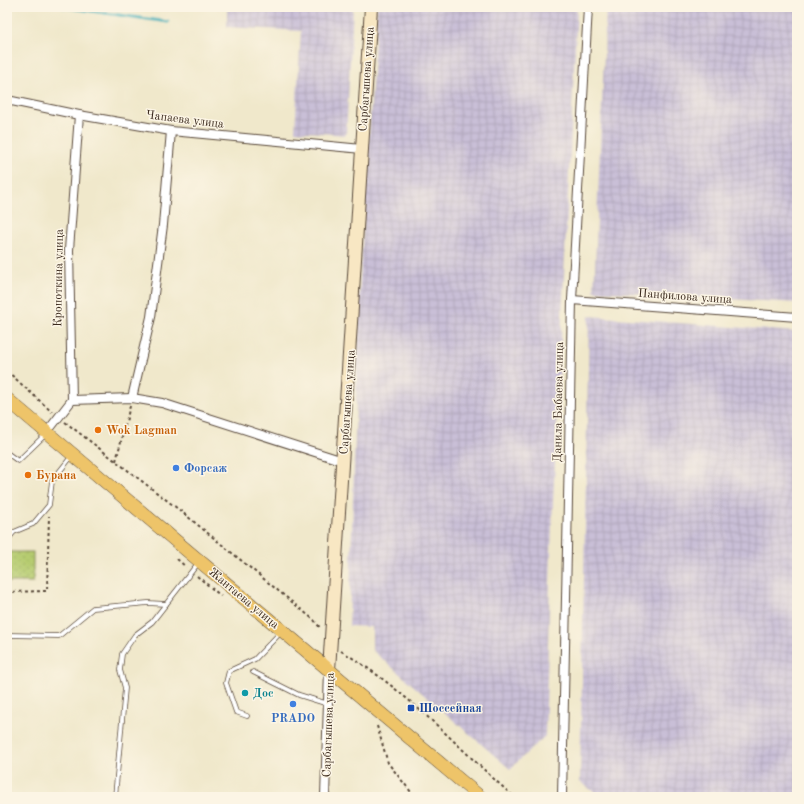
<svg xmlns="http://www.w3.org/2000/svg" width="804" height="804" font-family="'Old Standard TT',serif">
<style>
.industrial{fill:url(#industrial-grid)}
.park{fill:url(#park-dots);stroke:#787b47}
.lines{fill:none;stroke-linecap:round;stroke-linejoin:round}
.stream{stroke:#40b0bb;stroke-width:3}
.lane-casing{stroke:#564638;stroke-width:5.5}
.street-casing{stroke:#564638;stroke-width:10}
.secondary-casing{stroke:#564638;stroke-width:14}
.primary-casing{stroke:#564638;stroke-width:14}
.path{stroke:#564638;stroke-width:2;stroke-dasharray:3 3;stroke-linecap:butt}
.lane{stroke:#fff;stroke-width:4}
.street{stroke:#fff;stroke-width:8}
.secondary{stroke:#f8e7c3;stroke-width:12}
.primary{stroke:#eec469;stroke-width:13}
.food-dot{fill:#e8710a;stroke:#fcf5e5;stroke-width:1.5}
.shop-dot{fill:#3f7fe0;stroke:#fcf5e5;stroke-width:1.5}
.culture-dot{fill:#0f9aa8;stroke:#fcf5e5;stroke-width:1.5}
.transit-dot{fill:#1a4fb4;stroke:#fcf5e5;stroke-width:1.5}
.labels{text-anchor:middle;stroke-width:3;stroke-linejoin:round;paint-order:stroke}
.street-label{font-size:12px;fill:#3b2a1e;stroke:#fcf5e5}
.food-label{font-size:12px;font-weight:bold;fill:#c56008;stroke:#fcf5e5;text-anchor:start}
.shop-label{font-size:12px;font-weight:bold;fill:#366cbe;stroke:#fcf5e5;text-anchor:start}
.culture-label{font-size:12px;font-weight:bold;fill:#0d838f;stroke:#fcf5e5;text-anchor:start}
.transit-label{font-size:12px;font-weight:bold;fill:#164399;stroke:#fcf5e5;text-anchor:start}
</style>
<defs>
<pattern id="industrial-grid" width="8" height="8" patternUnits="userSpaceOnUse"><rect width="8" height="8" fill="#c9bfd7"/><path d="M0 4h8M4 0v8" fill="none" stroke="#aea4b8"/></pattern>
<pattern id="park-dots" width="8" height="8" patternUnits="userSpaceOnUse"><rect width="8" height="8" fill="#b6cc70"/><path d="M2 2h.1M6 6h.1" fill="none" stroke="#9daf61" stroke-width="1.8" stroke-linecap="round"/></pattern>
</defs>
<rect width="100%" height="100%" fill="#fcf5e5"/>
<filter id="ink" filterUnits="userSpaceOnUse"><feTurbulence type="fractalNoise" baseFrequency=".025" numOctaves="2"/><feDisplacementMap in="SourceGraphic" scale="8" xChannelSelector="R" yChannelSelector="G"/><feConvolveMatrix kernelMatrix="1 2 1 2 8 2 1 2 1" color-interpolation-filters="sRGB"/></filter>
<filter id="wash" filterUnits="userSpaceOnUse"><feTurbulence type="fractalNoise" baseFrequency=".012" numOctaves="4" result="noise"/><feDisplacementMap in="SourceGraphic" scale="16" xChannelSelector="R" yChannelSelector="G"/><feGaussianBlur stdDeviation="0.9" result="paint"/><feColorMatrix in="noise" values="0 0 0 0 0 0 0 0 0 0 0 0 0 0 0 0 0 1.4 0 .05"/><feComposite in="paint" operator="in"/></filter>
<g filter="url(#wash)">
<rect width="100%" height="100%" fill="#f0e8cb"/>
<!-- industrial -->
<g class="industrial">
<path d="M208,7H353L346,135L295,131L301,31L227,27V8Z"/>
<path d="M377,7H577L552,523L545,736L510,769L372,650V627L349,626L360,277Z"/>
<path d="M606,7H797V303L594,291Z"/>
<path d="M589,316L797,332V797H639L597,794L580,782Z"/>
</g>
<!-- park -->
<rect class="park" x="7" y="552" width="26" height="30"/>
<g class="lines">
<!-- stream -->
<path class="stream" d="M63,7L168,22"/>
</g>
</g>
<g filter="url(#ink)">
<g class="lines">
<!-- lane casing -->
<g class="lane-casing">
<g id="lane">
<path d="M7,453L18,461L46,434"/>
<path d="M7,540L14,532L33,524L49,505L52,481L71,457"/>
<path d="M7,635L59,636L93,608L148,603L166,604"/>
<path d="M253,672L299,695L328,704"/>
<path d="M247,716L236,712L226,683L229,671L255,659L281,632"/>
<path d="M115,797L125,688L120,670L122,654L135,635L152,622L199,562"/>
</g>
</g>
<!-- street casing -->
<g class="street-casing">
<g id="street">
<path d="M7,100L79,115L171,131L362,149"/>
<path d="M572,300L797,317"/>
<path d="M132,398L151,317L163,225L171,131"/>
<path d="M72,400L132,398L162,403L343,461"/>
<path d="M47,432L72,400L69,250L79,115"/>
<path d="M325,797L329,670"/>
<path d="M562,797L572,300L588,7"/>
</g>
</g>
<!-- secondary casing -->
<g class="secondary-casing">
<path id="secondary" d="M329,670L371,7"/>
</g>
<!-- primary casing -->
<g class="primary-casing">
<path id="primary" d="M7,399L480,797"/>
</g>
<!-- path -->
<g class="path">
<path d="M7,371L52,412"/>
<path d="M65,422L182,512L314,620L321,629"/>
<path d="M116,461L130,406"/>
<path d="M177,559L186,567"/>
<path d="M197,576L221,596"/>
<path d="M7,592L47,591L49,516"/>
<path d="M341,651C405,688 458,748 514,797"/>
<path d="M377,726L388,763L415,797"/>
</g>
<!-- lane -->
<use href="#lane" class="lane"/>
<!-- street -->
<use href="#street" class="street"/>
<!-- secondary -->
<use href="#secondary" class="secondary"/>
<!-- primary -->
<use href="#primary" class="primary"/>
</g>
</g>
<!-- markers -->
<g class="food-dot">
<circle cx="98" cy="430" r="4"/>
<circle cx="28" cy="475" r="4"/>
</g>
<g class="shop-dot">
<circle cx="176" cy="468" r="4"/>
<circle cx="293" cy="704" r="4"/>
</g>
<circle class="culture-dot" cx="245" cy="693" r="4"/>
<rect class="transit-dot" x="407" y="704" width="8" height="8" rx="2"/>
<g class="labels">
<!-- street labels -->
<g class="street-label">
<text transform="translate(366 79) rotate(-86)" y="4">Сарбагышева улица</text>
<text transform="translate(185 119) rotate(7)" y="4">Чапаева улица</text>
<text transform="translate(58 278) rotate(-89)" y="4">Кропоткина улица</text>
<text transform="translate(685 296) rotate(4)" y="4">Панфилова улица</text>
<text transform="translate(347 402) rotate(-86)" y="4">Сарбагышева улица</text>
<text transform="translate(558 402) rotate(-89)" y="4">Данила Бабаева улица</text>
<text transform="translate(244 598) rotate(40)" y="4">Жантаева улица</text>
<text transform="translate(328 725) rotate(-88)" y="4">Сарбагышева улица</text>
</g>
<!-- food labels -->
<g class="food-label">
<text x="106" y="434">Wok Lagman</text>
<text x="36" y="479">Бурана</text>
</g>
<!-- shop labels -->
<g class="shop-label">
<text x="184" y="472">Форсаж</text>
<text x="293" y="722" text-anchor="middle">PRADO</text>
</g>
<!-- culture labels -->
<g class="culture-label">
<text x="253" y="697">Дос</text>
</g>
<!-- transit labels -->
<g class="transit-label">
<text x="419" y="712">Шоссейная</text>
</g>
</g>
<!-- margin -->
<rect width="804" height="804" fill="none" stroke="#fcf5e5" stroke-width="24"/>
</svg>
